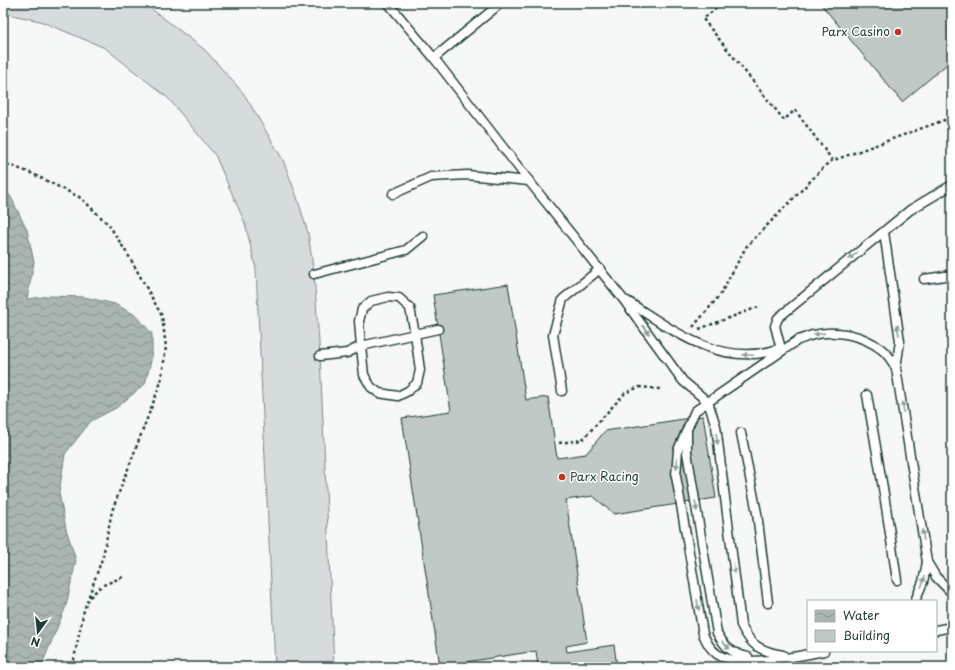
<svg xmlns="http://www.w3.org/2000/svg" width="955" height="670" font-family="'Playpen Sans',sans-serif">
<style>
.grass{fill:#d6dcdb;stroke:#7a8c88}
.water{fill:url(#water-waves);stroke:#72857f}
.building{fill:#c0c9c6;stroke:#1f3d34}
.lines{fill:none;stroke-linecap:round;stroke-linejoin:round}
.lane-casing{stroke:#1f3d34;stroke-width:11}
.path{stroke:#1f3d34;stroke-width:2.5;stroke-dasharray:3 3;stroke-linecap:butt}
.lane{stroke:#fff;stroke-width:8}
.oneway{fill:#8f9e9a}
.poi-dot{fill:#c8321e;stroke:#fff;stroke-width:1.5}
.labels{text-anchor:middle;stroke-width:3;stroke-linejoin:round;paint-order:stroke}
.poi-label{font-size:12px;fill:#1f3d34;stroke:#fff;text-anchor:end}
</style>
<defs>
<pattern id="water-waves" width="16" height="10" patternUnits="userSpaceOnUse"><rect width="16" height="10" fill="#aab5b1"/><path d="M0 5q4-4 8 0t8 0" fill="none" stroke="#8a9491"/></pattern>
</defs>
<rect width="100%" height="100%" fill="#f6f7f7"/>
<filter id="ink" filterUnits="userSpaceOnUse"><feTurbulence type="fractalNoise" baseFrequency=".025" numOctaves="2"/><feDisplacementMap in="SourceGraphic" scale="8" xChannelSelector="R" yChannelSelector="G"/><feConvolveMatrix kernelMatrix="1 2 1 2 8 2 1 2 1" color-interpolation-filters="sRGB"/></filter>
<g filter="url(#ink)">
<!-- grass -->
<path class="grass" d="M3,3H142L149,7L205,50L244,94L283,160L297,197L308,233L314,274L320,356L334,667H275L256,269L245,223L215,155L168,98L105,48L40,21L3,13Z"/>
<!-- water -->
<path class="water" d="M3,188L11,197L27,230L34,262L27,299L50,296L84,297L115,304L137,316L152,334V357L145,384L116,408L91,421L65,454L59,493L66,529L76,560L66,606L41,667H3Z"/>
<!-- building -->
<g class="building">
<path d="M820,3H952V60L902,102Z"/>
<path d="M508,284L526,400L548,397L557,458L586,454L605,431L703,416L716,498L614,514L593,496L566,500L587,642L566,646L567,652L614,645L617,667H538L536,651L440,666L402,418L451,411L433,295Z"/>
</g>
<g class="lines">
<!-- lane casing -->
<g class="lane-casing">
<g id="lane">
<path d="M388,3L434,58L529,181L623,299L683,381L708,402L716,426L741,625C751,646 760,651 783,655"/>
<path d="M434,58L501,3"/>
<path d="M393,194L431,177L467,175L529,181"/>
<path d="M884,232L900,341L896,368"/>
<path d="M314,274L406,250L423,236"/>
<path d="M924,279L952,275"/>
<path d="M388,297L399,298L410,308L415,334L420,370L417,383L408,391L398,396L379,393L371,387L364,375L361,346L359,321L362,309L371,301Z"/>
<path d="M627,301C674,331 723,370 781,348"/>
<path d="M781,349L775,326L778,318L910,210L952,185"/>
<path d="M320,356L347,353L361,346L438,329"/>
<path d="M562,391L553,335L563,299L600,269"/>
<path d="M867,395L884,494L897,580"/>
<path d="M687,432V452L717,633C725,647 731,653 748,657"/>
<path d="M741,433L757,513L768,603"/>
<path d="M915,601L923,582L927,562"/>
<path d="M936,630L952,627"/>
<path d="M824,651C799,656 738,669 717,654C709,648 707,642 703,634L676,476L678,450L695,411L798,340C803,339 808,336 813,335C835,329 863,335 881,349C888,354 892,361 896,368L927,562L936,577L952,593"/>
</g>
</g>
<!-- path -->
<g class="path">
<path d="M719,3V6L703,19L784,120L795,110L833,161"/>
<path d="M3,160L6,164L31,173L81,198L109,225L130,258L162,316L166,347L161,382L112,511L103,556L84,610L74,659L76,667"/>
<path d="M693,327L720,295L746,247L829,162L950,118L952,115"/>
<path d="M699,329L761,306"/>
<path d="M559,443L582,440L625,393L639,387L660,389"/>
<path d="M90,597L101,586L125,576"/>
</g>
<!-- lane -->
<use href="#lane" class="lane"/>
</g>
<!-- one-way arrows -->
<defs><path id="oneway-solid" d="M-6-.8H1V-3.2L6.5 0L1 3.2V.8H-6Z"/></defs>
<g class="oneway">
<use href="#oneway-solid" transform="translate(853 256) rotate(141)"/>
<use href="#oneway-solid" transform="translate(646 330) rotate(54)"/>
<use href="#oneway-solid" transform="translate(898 330) rotate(-99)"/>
<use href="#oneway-solid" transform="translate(819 334) rotate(172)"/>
<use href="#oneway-solid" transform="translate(748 355) rotate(-177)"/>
<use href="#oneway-solid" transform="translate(903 407) rotate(-99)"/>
<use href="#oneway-solid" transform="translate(717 439) rotate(83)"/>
<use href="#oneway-solid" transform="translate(677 463) rotate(94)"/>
<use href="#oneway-solid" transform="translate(696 506) rotate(81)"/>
<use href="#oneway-solid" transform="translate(923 535) rotate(-99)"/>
<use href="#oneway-solid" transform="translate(734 568) rotate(83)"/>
<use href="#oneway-solid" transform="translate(923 582) rotate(-72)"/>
<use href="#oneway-solid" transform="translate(698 605) rotate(80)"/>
<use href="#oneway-solid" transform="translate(726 645) rotate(47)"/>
</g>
</g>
<!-- markers -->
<g class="poi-dot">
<circle cx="898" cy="32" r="4"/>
<circle cx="562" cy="477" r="4"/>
</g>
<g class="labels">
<!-- poi labels -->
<g class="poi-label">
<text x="890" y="36">Parx Casino</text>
<text x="570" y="481" text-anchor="start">Parx Racing</text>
</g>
</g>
<!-- margin -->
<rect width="955" height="670" fill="none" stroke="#fff" stroke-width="16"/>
<rect x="8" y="8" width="939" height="654" fill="none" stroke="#1f3d34" stroke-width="1.5" filter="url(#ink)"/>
<!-- legend -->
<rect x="807" y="600" width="130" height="52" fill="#ffffff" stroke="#a5b1ae"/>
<rect x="815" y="610" width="20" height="12" fill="url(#water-waves)" stroke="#a5b1ae"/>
<text x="843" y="620" font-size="12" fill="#1f3d34">Water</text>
<rect x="815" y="630" width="20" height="12" fill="#c0c9c6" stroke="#a5b1ae"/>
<text x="843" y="640" font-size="12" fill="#1f3d34">Building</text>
<!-- north arrow -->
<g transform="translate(38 632) rotate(195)" stroke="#ffffff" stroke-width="3" paint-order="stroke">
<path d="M0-3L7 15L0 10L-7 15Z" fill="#1f3d34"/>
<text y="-6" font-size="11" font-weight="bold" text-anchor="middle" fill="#1f3d34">N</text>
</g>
</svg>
